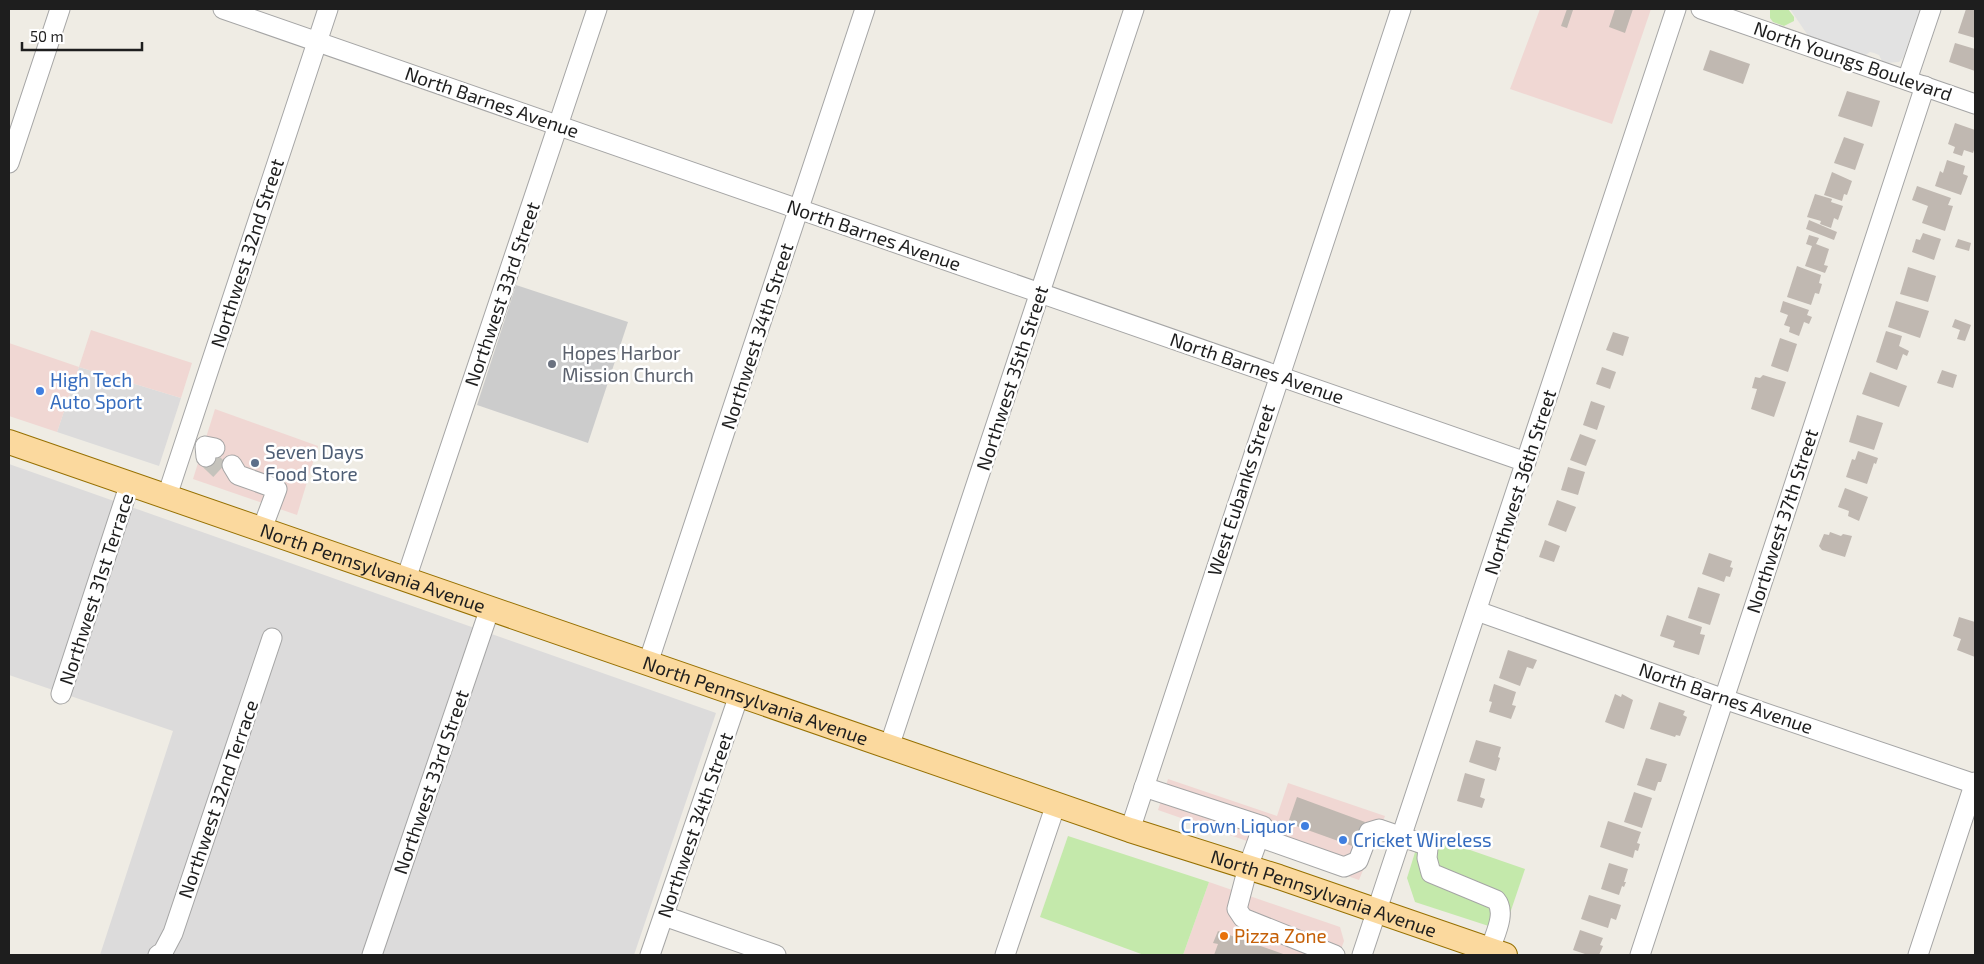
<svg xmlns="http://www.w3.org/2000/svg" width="1984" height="964" font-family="'Exo 2',sans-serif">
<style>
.residential{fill:#dcdbdb}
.commercial{fill:#f0d7d3}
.religious{fill:#ccc}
.grass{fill:#c4e9ab}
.parking{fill:#e2e2e2}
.building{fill:#c0b8b1}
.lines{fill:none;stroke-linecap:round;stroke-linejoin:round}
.minor-tunnel{stroke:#c5c3bc;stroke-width:19;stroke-dasharray:19 9;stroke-linecap:butt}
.minor-casing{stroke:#a5a5a5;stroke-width:21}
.major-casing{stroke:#967002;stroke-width:26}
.minor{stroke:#fff;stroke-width:19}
.major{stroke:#fbd99e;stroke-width:24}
.worship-dot{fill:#6b7280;stroke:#fff;stroke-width:2}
.shop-dot{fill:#3f7fe0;stroke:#fff;stroke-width:2}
.service-dot{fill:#5c6f8a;stroke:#fff;stroke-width:2}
.food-dot{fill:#e8710a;stroke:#fff;stroke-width:2}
.labels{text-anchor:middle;stroke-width:5;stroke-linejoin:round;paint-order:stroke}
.street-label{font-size:19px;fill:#1e1e1e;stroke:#fff}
.worship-label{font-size:19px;fill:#5b616d;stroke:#fff;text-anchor:start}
.shop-label{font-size:19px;fill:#366cbe;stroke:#fff;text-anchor:start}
.service-label{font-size:19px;fill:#4e5e75;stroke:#fff;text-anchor:start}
.food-label{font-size:19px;fill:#c56008;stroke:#fff;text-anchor:start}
</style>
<rect width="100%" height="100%" fill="#efece4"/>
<!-- residential -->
<g class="residential">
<path d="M79,367L181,398L159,466L57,432Z"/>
<path d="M9,464L716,713L634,955H100L173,731L9,675Z"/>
</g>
<!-- commercial -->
<g class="commercial">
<path d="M1540,9H1651L1612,124L1510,89Z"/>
<path d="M91,330L192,363L181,398L79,367L57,432L9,416V343L79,367Z"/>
<path d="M215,409L318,446L297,515L193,479Z"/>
<path d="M1168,779L1277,816L1288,783L1385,816L1359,880L1158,810Z"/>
<path d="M1209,882L1340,927L1344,941L1339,955H1183Z"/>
</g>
<!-- religious -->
<path class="religious" d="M516,285L628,322L588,443L477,405Z"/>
<!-- grass -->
<g class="grass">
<path d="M1770,9H1788L1794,17V21L1784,26L1773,22L1770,18Z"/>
<path d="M1421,833L1525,869L1504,931L1415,902L1407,878Z"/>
<path d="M1068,836L1209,882L1183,955H1144L1040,917Z"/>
</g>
<!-- parking -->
<path class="parking" d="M1790,9H1920V10L1903,58L1899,62L1886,63L1882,61L1879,55L1874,53L1870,52L1864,56L1809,37Z"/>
<!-- building -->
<g class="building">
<path d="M1567,9L1573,10L1567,28L1561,26Z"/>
<path d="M1615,9H1633L1625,33L1609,27Z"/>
<path d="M1966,9H1975V38L1958,33Z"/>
<path d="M1955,43L1975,49V71L1949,62Z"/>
<path d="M1710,50L1750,64L1743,84L1703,70Z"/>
<path d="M1847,91L1880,101L1872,127L1838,116Z"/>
<path d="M1955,123L1975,130V147L1973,153L1964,150L1962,156L1953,153L1955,147L1948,144Z"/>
<path d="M1844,137L1864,144L1855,170L1834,163Z"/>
<path d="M1947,160L1965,166L1963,174L1968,176L1961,195L1935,186L1940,171L1943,173Z"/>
<path d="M1832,172L1852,181L1847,195L1844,194L1842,201L1824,195Z"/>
<path d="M1917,186L1951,198L1948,205L1953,206L1945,231L1922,223L1928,206L1912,200Z"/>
<path d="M1815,194L1832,199L1831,202L1843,206L1838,220L1834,218L1831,228L1820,224L1821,221L1807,217Z"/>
<path d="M1809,220L1837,232L1834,240L1806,229Z"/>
<path d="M1923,233L1941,239L1934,260L1912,252L1916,239L1920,240Z"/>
<path d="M1809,235L1819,238L1816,244L1829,249L1824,265L1828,266L1825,273L1805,266L1812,246L1806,244Z"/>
<path d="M1958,239L1971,243L1969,251L1955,247Z"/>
<path d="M1797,266L1821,275L1819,283L1822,284L1819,294L1815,293L1811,305L1787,297Z"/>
<path d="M1908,267L1936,276L1928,302L1900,294Z"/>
<path d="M1783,301L1809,310L1807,315L1812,317L1809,324L1804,322L1799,336L1789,332L1790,327L1784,325L1788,315L1780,312Z"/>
<path d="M1896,301L1929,311L1920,338L1888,327Z"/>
<path d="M1955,319L1971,325L1965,341L1957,339L1960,330L1952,327Z"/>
<path d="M1886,331L1902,336L1899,346L1909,351L1907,356L1903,354L1897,370L1876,362Z"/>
<path d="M1613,332L1629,337L1623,356L1606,350Z"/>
<path d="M1780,338L1797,344L1788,372L1771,366Z"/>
<path d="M1602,367L1616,372L1610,389L1596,384Z"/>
<path d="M1942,370L1957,375L1953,388L1937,383Z"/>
<path d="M1870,372L1907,386L1899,407L1862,394Z"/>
<path d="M1763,375L1786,382L1774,417L1751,409L1757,389L1752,388L1755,377L1760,378Z"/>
<path d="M1591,401L1605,406L1597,430L1583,425Z"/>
<path d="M1857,415L1883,423L1874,450L1849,442Z"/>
<path d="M1580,434L1596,440L1586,466L1570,460Z"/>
<path d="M1858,451L1878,458L1876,464L1874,463L1867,484L1846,477L1852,459L1855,460Z"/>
<path d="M1568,467L1585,472L1578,495L1561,490Z"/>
<path d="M1845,488L1868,497L1859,521L1848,516L1849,511L1838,507Z"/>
<path d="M1557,500L1576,507L1566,532L1548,525Z"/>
<path d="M1830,532L1841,536L1843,534L1852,536L1845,557L1822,550L1819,546L1824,534L1829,535Z"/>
<path d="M1545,540L1560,546L1554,562L1539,557Z"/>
<path d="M1709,553L1732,561L1730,567L1733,568L1730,577L1726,576L1724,582L1702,574Z"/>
<path d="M1698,587L1720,594L1710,625L1688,618Z"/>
<path d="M1667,615L1702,627L1700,634L1705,635L1699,655L1673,647L1675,641L1660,636Z"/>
<path d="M1959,617L1975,622V657L1957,650L1961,639L1953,636Z"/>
<path d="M1508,650L1537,660L1533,669L1527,667L1520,686L1499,678Z"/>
<path d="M1494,684L1516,692L1512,705L1516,706L1511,719L1489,712L1492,702L1489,701Z"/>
<path d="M1615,694L1621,697L1622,694L1633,700L1624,729L1605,722Z"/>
<path d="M1659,702L1685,711L1683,715L1687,717L1680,736L1676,735L1675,737L1650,729Z"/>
<path d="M1476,740L1501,747L1498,757L1500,758L1496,771L1469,762Z"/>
<path d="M1646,758L1667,764L1661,782H1658L1655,791L1637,785Z"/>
<path d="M1465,773L1485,779L1480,797L1485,799L1482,808L1457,801Z"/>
<path d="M1634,792L1652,798L1642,828L1624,822Z"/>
<path d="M1297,797L1365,822L1355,847L1288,823Z"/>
<path d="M1608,821L1641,832L1637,843L1640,844L1638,851L1635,850L1633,858L1600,847Z"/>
<path d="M1609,863L1628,869L1624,882H1626L1624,887L1622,886L1619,895L1601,889Z"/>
<path d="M1589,895L1621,905L1616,920L1611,918L1608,928L1581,919Z"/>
<path d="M1580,930L1603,938L1600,945L1603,946L1599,955H1588L1573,950Z"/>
<path d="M1218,931L1286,955H1214L1218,944L1213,943Z"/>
</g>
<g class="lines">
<!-- minor-tunnel -->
<path class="minor-tunnel" d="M206,457L223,473"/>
<!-- minor casing -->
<g class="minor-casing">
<g id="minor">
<path d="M223,9L1526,462"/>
<path d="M1701,9L1975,104"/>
<path d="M1907,80L1931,9"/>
<path d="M9,163L60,9"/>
<path d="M206,457L205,446L215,448"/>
<path d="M232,465L238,475L277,489L262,529"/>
<path d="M167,496L328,9"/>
<path d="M406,579L597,9"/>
<path d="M1477,611L1724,699L1975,784"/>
<path d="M648,663L865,9"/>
<path d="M61,694L130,483"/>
<path d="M889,747L1134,9"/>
<path d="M1144,787L1263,826L1248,867L1237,909L1243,918L1335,955"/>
<path d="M1130,830L1401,9"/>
<path d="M1259,837L1344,867L1358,861L1369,832L1379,829L1423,844L1428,848L1427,858L1431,873L1496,900C1507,913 1494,936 1490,950"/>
<path d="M664,916L776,955"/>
<path d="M158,955L163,952L173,933L272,638"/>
<path d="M372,955L490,608"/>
<path d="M650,955L739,695"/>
<path d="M1005,955L1056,804"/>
<path d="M1362,955L1676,9"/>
<path d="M1640,955L1925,86"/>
<path d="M1918,955L1975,782"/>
</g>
</g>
<!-- major casing -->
<g class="major-casing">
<g id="major">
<path id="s1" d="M9,442L1130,830L1279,877L1505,955"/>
</g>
</g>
<!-- minor -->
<use href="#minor" class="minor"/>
<!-- major -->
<use href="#major" class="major"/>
</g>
<!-- markers -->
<circle class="worship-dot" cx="552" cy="364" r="5"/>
<g class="shop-dot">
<circle cx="40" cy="391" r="5"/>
<circle cx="1305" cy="826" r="5"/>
<circle cx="1343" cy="840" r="5"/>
</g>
<circle class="service-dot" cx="255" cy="463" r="5"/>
<circle class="food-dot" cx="1224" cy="936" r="5"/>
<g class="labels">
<!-- street labels -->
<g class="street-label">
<text transform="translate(1853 61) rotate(19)" y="7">North Youngs Boulevard</text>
<text transform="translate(492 102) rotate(19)" y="7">North Barnes Avenue</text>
<text transform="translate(874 235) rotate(19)" y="7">North Barnes Avenue</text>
<text transform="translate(247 253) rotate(-72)" y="7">Northwest 32nd Street</text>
<text transform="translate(502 294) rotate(-71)" y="7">Northwest 33rd Street</text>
<text transform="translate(757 336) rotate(-72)" y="7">Northwest 34th Street</text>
<text transform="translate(1257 368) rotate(19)" y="7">North Barnes Avenue</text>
<text transform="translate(1012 378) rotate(-72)" y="7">Northwest 35th Street</text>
<text transform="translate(1520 482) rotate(-72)" y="7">Northwest 36th Street</text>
<text transform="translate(1241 490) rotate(-72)" y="7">West Eubanks Street</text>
<text transform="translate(1782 521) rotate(-72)" y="7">Northwest 37th Street</text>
<text dy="7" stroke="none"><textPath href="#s1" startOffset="385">North Pennsylvania Avenue</textPath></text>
<text transform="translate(96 589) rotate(-72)" y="7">Northwest 31st Terrace</text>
<text transform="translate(1726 698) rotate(19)" y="7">North Barnes Avenue</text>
<text dy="7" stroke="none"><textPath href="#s1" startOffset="790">North Pennsylvania Avenue</textPath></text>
<text transform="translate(431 782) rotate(-71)" y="7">Northwest 33rd Street</text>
<text transform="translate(218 799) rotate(-71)" y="7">Northwest 32nd Terrace</text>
<text transform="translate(695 825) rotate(-71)" y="7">Northwest 34th Street</text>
<text dy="7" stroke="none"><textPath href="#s1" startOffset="1390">North Pennsylvania Avenue</textPath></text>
</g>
<!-- worship labels -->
<g class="worship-label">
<text x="562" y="360">Hopes Harbor<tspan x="562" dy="22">Mission Church</tspan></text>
</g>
<!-- shop labels -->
<g class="shop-label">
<text x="50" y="387">High Tech<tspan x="50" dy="22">Auto Sport</tspan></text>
<text x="1295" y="833" text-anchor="end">Crown Liquor</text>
<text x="1353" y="847">Cricket Wireless</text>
</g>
<!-- service labels -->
<g class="service-label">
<text x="265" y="459">Seven Days<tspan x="265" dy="22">Food Store</tspan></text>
</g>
<!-- food labels -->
<g class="food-label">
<text x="1234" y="943">Pizza Zone</text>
</g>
</g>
<!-- border -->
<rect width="1984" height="964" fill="none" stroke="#1e1e1e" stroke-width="20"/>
<!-- scale -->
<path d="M22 42v8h120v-8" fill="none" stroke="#1e1e1e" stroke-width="2.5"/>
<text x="30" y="42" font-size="15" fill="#1e1e1e" stroke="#ffffff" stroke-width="4" paint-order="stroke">50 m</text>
</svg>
